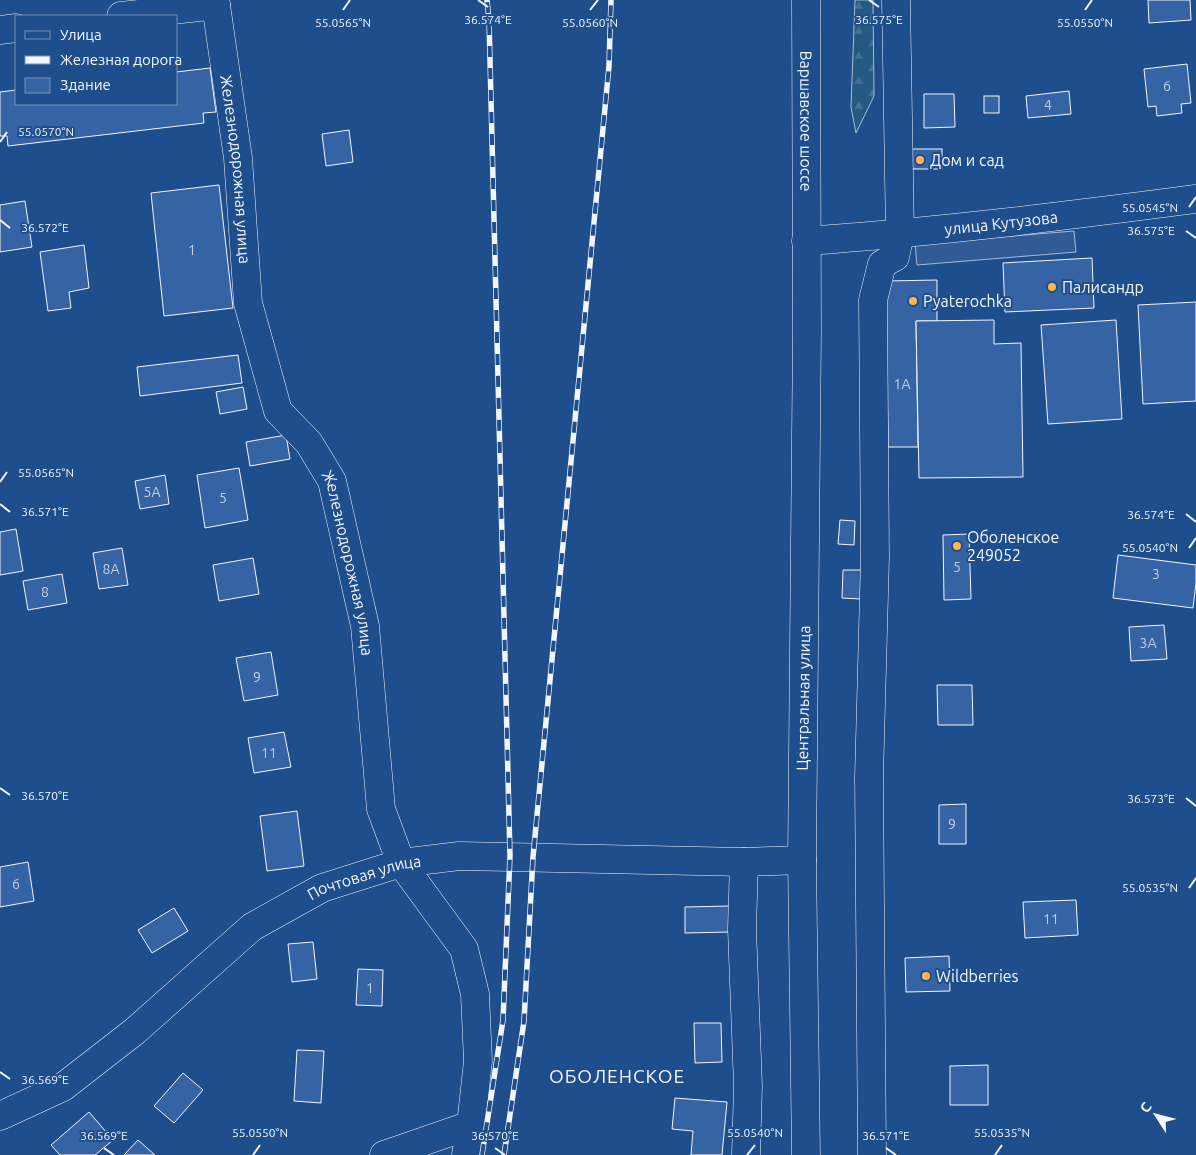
<svg xmlns="http://www.w3.org/2000/svg" width="1196" height="1155" font-family="Ubuntu,sans-serif">
<style>
.forest{fill:url(#forest-firs);stroke:#a8bbd7}
.parking{fill:#305b95;stroke:#a8bbd7}
.building{fill:#3563a3;stroke:#f2f6ff}
.lines{fill:none;stroke-linecap:round;stroke-linejoin:round}
.minor-casing{stroke:#f2f6ff;stroke-width:29}
.major-casing{stroke:#f2f6ff;stroke-width:29}
.minor{stroke:#1f4e8c;stroke-width:28}
.major{stroke:#1f4e8c;stroke-width:28}
.rail-casing{stroke:#f2f6ff;stroke-width:5.5}
.rail{stroke:#1f4e8c;stroke-width:4;stroke-dasharray:11;stroke-linecap:butt}
.ticks{fill:none;stroke:#f2f6ff;stroke-width:2}
.poi-dot{fill:#ffb74d;stroke:#1f4e8c;stroke-width:2}
.labels{text-anchor:middle;stroke-width:4;stroke-linejoin:round;paint-order:stroke}
.number-label{font-size:14px;fill:#c3d1e8}
.street-label{font-size:16px;fill:#f2f6ff;stroke:#1f4e8c}
.poi-label{font-size:16px;fill:#f2f6ff;stroke:#1f4e8c;text-anchor:start}
.quarter-label{font-size:19px;letter-spacing:1px;fill:#f2f6ff;stroke:#1f4e8c}
.ticks-label{font-size:12px;text-anchor:middle;fill:#f2f6ff;stroke:#1f4e8c;stroke-width:4;stroke-linejoin:round;paint-order:stroke}
</style>
<defs>
<pattern id="forest-firs" width="22" height="20" patternUnits="userSpaceOnUse" patternTransform="scale(1.25)"><rect width="22" height="20" fill="#245a82"/><path d="M5 1l3.5 6h-7zM16 11l3.5 6h-7z" fill="#447295"/></pattern>
</defs>
<rect width="100%" height="100%" fill="#1f4e8c"/>
<!-- forest -->
<path class="forest" d="M855,0H873L874,96L856,133L851,107Z"/>
<!-- parking -->
<path class="parking" d="M1074,231L1076,252L917,265L915,244Z"/>
<!-- building -->
<g class="building">
<path d="M1148,0H1190L1191,20L1149,23Z"/>
<path d="M1187,64L1191,103L1181,104L1182,113L1157,116L1156,106L1148,107L1144,69Z"/>
<path d="M210,68L216,112L203,113L204,123L8,146L7,136H0V92L16,90V104H176V72Z"/>
<path d="M1069,91L1071,114L1028,118L1026,96Z"/>
<path d="M924,94H954L955,127L924,128Z"/>
<rect x="984" y="96" width="15" height="17"/>
<path d="M349,130L353,162L326,166L322,134Z"/>
<rect x="908" y="149" width="34" height="20"/>
<path d="M219,185L233,308L164,316L151,193Z"/>
<path d="M25,201L32,247L0,252V205Z"/>
<path d="M84,245L89,288L69,292L71,308L48,311L40,252Z"/>
<path d="M1092,258L1094,308L1005,312L1003,263Z"/>
<path d="M937,280V321H916L918,447H888L886,281Z"/>
<path d="M1196,302V401L1143,404L1138,305Z"/>
<path d="M994,320V344L1021,343L1023,477L919,478L916,321Z"/>
<path d="M1116,320L1122,419L1048,424L1041,325Z"/>
<path d="M238,355L242,383L140,396L137,367Z"/>
<path d="M243,387L247,409L220,414L216,392Z"/>
<path d="M286,435L290,459L250,466L246,442Z"/>
<path d="M239,468L248,520L205,528L197,475Z"/>
<path d="M165,475L169,504L140,509L135,481Z"/>
<path d="M840,520L855,521L854,545L838,544Z"/>
<path d="M16,529L23,571L0,575V532Z"/>
<path d="M969,534L971,599L944,600L943,535Z"/>
<path d="M122,548L128,585L99,589L93,553Z"/>
<path d="M1118,555L1196,565V583L1193,608L1113,598Z"/>
<path d="M253,558L259,594L219,601L213,565Z"/>
<path d="M843,570H862L861,599L842,598Z"/>
<path d="M62,574L67,603L28,610L23,581Z"/>
<path d="M1164,625L1167,659L1131,661L1129,627Z"/>
<path d="M271,652L278,695L244,701L236,658Z"/>
<path d="M937,685H972L973,725H938Z"/>
<path d="M284,732L291,767L254,773L248,738Z"/>
<path d="M966,804V844H939V805Z"/>
<path d="M297,811L304,866L267,871L260,816Z"/>
<path d="M28,862L34,901L0,907V867Z"/>
<path d="M1076,900L1078,935L1025,938L1023,902Z"/>
<path d="M730,906V932L685,933V907Z"/>
<path d="M174,908L188,931L152,953L138,930Z"/>
<path d="M313,942L317,979L292,982L288,944Z"/>
<path d="M949,956L950,991L906,992L905,958Z"/>
<path d="M358,969L383,970L382,1006L356,1005Z"/>
<path d="M694,1023H721L722,1062L695,1063Z"/>
<path d="M297,1050L324,1051L321,1103L294,1101Z"/>
<path d="M988,1065V1105H950V1066Z"/>
<path d="M183,1073L203,1090L174,1123L154,1106Z"/>
<path d="M675,1098L727,1102L722,1155H691L693,1131L672,1129Z"/>
<path d="M89,1112L113,1140L95,1155H60L51,1145Z"/>
<path d="M138,1140L155,1155H124Z"/>
</g>
<g class="lines">
<!-- minor casing -->
<g class="minor-casing">
<g id="minor">
<path id="s1" d="M214,0L216,5L238,158L248,303L278,411L309,443L332,481L365,626L381,809L401,863L464,949L475,994L478,1061L471,1125L466,1155"/>
<path d="M121,16L216,5"/>
<path d="M0,30L16,28"/>
<path id="s2" d="M806,241C936,232 1066,216 1196,199"/>
<path d="M744,862L742,929L748,1086L746,1155"/>
<path id="s3" d="M0,1116L63,1087L135,1031L252,927L322,888L401,863L459,856L744,862L802,860"/>
<path d="M384,1155L471,1125"/>
<path d="M872,1155L869,777L875,557L873,300L882,264L895,257L900,234L896,0"/>
</g>
</g>
<!-- major casing -->
<g class="major-casing">
<g id="major">
<path id="s4" d="M806,0L807,331L802,860L806,1155"/>
</g>
</g>
<!-- minor -->
<use href="#minor" class="minor"/>
<!-- major -->
<use href="#major" class="major"/>
<!-- rail casing -->
<g class="rail-casing">
<g id="rail">
<path d="M482,1155L503,1020L510,856L489,20L487,0"/>
<path d="M504,1155L524,1021L533,857L609,66L611,0"/>
</g>
</g>
<!-- rail -->
<use href="#rail" class="rail"/>
</g>
<!-- ticks -->
<path class="ticks" d="M478,0L488,7M869,0L879,7M343,10L350,0M590,10L598,0M1085,10L1092,0M0,142L7,132M1189,207L1196,197M0,220L10,228M1186,231L1196,238M0,482L7,472M0,504L10,512M1186,514L1196,522M1189,548L1196,538M0,788L10,795M1186,798L1196,806M1189,888L1196,878M0,1072L10,1079M104,1148L114,1155M495,1148L505,1155M886,1148L896,1155M253,1155L260,1145M747,1155L755,1145M995,1155L1002,1145"/>
<!-- markers -->
<g class="poi-dot">
<circle cx="920" cy="160" r="5"/>
<circle cx="1052" cy="287" r="5"/>
<circle cx="913" cy="301" r="5"/>
<circle cx="957" cy="546" r="5"/>
<circle cx="926" cy="976" r="5"/>
</g>
<g class="labels">
<!-- number labels -->
<g class="number-label">
<text x="1167" y="91">6</text>
<text x="1048" y="110">4</text>
<text x="192" y="255">1</text>
<text x="902" y="389">1А</text>
<text x="152" y="497">5А</text>
<text x="223" y="503">5</text>
<text x="957" y="572">5</text>
<text x="111" y="574">8А</text>
<text x="1156" y="579">3</text>
<text x="45" y="597">8</text>
<text x="1148" y="648">3А</text>
<text x="257" y="682">9</text>
<text x="269" y="758">11</text>
<text x="952" y="829">9</text>
<text x="16" y="889">6</text>
<text x="1051" y="924">11</text>
<text x="370" y="993">1</text>
</g>
<!-- street labels -->
<g class="street-label">
<text dy="6" stroke="none"><textPath href="#s4" startOffset="121">Варшавское шоссе</textPath></text>
<text dy="6" stroke="none"><textPath href="#s1" startOffset="171">Железнодорожная улица</textPath></text>
<text dy="6" stroke="none"><textPath href="#s2" startOffset="196">улица Кутузова</textPath></text>
<text dy="6" stroke="none"><textPath href="#s1" startOffset="590">Железнодорожная улица</textPath></text>
<text transform="translate(803 698) rotate(-89)" y="6">Центральная улица</text>
<text dy="6" stroke="none"><textPath href="#s3" startOffset="441">Почтовая улица</textPath></text>
</g>
<!-- poi labels -->
<g class="poi-label">
<text x="930" y="166">Дом и сад</text>
<text x="1062" y="293">Палисандр</text>
<text x="923" y="307">Pyaterochka</text>
<text x="967" y="543">Оболенское<tspan x="967" dy="18">249052</tspan></text>
<text x="936" y="982">Wildberries</text>
</g>
<!-- quarter labels -->
<g class="quarter-label">
<text x="617" y="1083">ОБОЛЕНСКОЕ</text>
</g>
</g>
<g class="ticks-label">
<text x="488" y="24">36.574°E</text>
<text x="879" y="24">36.575°E</text>
<text x="343" y="27">55.0565°N</text>
<text x="590" y="27">55.0560°N</text>
<text x="1085" y="27">55.0550°N</text>
<text x="46" y="136">55.0570°N</text>
<text x="1150" y="212">55.0545°N</text>
<text x="45" y="232">36.572°E</text>
<text x="1151" y="235">36.575°E</text>
<text x="46" y="477">55.0565°N</text>
<text x="45" y="516">36.571°E</text>
<text x="1151" y="519">36.574°E</text>
<text x="1150" y="552">55.0540°N</text>
<text x="45" y="800">36.570°E</text>
<text x="1151" y="803">36.573°E</text>
<text x="1150" y="892">55.0535°N</text>
<text x="45" y="1084">36.569°E</text>
<text x="260" y="1137">55.0550°N</text>
<text x="755" y="1137">55.0540°N</text>
<text x="1002" y="1137">55.0535°N</text>
<text x="104" y="1140">36.569°E</text>
<text x="495" y="1140">36.570°E</text>
<text x="886" y="1140">36.571°E</text>
</g>
<!-- legend -->
<rect x="15" y="15" width="162" height="90" fill="#1f4e8c" stroke="#7391ba"/>
<rect x="25" y="31" width="25" height="8" fill="#1f4e8c" stroke="#7391ba"/>
<text x="60" y="40" font-size="15" fill="#f2f6ff">Улица</text>
<rect x="25" y="56" width="25" height="8" fill="#f2f6ff" stroke="#7391ba"/>
<text x="60" y="65" font-size="15" fill="#f2f6ff">Железная дорога</text>
<rect x="25" y="78" width="25" height="15" fill="#3563a3" stroke="#7391ba"/>
<text x="60" y="90" font-size="15" fill="#f2f6ff">Здание</text>
<!-- north arrow -->
<g transform="translate(1156 1115) rotate(306)" stroke="#1f4e8c" stroke-width="4" paint-order="stroke">
<path d="M0-4L9 19L0 12L-9 19Z" fill="#f2f6ff"/>
<text y="-8" font-size="14" font-weight="bold" text-anchor="middle" fill="#f2f6ff">С</text>
</g>
</svg>
